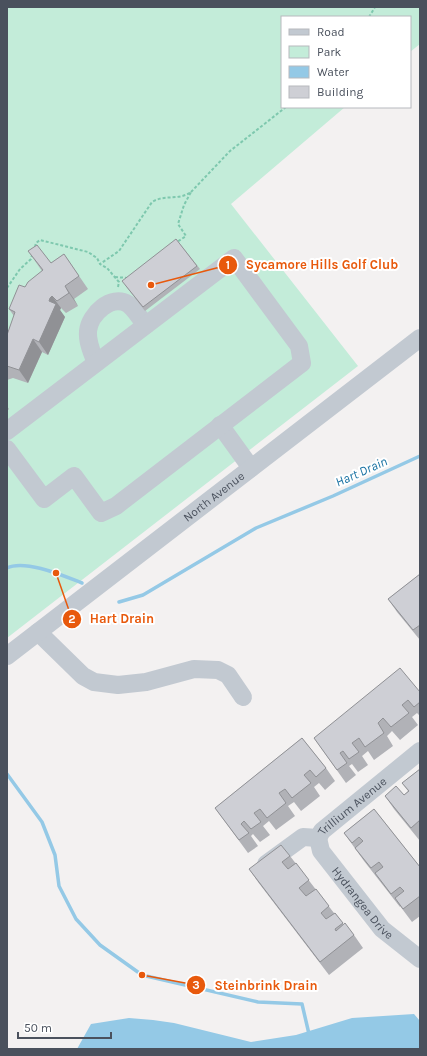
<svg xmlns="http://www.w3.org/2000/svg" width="427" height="1056" font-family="Karla,sans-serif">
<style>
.green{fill:#c3ecd9}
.water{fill:#94c9e6}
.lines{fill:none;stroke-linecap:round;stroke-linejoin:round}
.stream{stroke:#94c9e6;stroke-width:3.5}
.path{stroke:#7ec8ae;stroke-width:2;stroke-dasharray:3 2;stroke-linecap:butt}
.minor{stroke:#c2c9d1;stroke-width:18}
.wall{fill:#b1b2b7}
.shaded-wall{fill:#909195}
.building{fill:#cecfd5;stroke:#909195}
.labels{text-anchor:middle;stroke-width:4;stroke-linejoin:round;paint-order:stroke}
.street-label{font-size:12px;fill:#4a515d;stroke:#fff}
.water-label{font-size:13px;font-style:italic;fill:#1871a2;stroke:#fff}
.leader{fill:none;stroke:#e8590c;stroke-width:1.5}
.callout-dot{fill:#e8590c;stroke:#fff;stroke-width:1.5}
.mark-label{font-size:12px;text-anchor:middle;font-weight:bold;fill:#fff}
.callout-label{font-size:13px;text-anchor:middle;font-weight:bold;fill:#e8590c;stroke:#fff;stroke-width:4;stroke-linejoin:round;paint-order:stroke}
</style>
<rect width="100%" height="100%" fill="#f3f1f1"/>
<!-- green -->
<path class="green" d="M7,7H420V44L410,52V17H282V107H345L231,204L358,366L7,638Z"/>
<!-- water -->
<path class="water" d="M414,1014L420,1021V1049H77L91,1024L129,1018L153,1020L174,1023L251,1042L296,1035L352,1018Z"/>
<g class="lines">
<!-- stream -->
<g class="stream">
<path d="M7,568C25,559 64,576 82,583"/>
<path d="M119,602L143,595L256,528L333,496L420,456"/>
<path d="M7,774L42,822L55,855L59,886L76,919L100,945L142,975L258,1002L302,1004L309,1034"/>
</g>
<!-- path -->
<g class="path">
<path d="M369,17L375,7"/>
<path d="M191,192L230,151L286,107"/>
<path d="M35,247L36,243L40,240L88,252L97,258L100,264"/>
<path d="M115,277L128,278"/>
<path d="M118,287L119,282L107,268L100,264L119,251L152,202C165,194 178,201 191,192L184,205L178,224L186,236L177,242"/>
<path d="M7,288L20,269L31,259L32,255"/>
</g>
<!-- minor -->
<g class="minor">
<path d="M96,363C92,353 87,342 88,331C90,314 111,294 128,304C135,309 140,319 146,325"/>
<path d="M220,425L251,468"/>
<path d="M7,431L234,258L299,346L302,363L116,506L101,513L74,476L44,499L7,449"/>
<path d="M38,632L83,676L94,682L118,685L146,682L194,669L218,670L228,675L243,697"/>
<path id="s1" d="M7,656L420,338"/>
<path id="s2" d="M318,838L321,851L382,929L420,959"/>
<path id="s3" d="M266,864L303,837L318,838L322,831L420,751"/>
</g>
</g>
<!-- wall -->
<g class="wall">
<path d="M176,239L200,269L145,311L125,285Z"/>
<path d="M28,251L51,263L64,254L88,289L74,299L78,306L66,313L61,308L60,310L65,317L48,355L42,352L28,383L13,378L7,380V335L14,316L9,309L42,271Z"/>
<path d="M7,406L9,409L7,411Z"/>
<path d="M420,574V640L397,612L388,599Z"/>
<path d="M420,692V716L417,713L412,717L418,725L400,740L392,731L387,736L393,746L374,760L368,751L362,756L368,765L358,772L352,764L349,766L356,775L346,783L314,738Z"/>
<path d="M302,738L326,768L335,781L325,790L319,783L314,787L320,796L301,811L294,802L288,806L295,816L276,830L269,821L263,826L270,835L260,842L253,834L251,836L258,846L248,853L215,808Z"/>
<path d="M420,769V841L394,809L385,796L404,795L408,791L402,783Z"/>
<path d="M374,809L420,867V916L412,922L400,906V907L364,861L344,833Z"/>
<path d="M290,856L334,913H335L344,925L354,935L363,948L329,975L258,882L249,869Z"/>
</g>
<!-- shaded-wall -->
<g class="shaded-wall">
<path d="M65,286L74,299L78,306L69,293Z"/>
<path d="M52,296L61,308L60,310L65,317L48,355L39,342L50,298Z"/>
<path d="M33,339L42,352L28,383L19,370Z"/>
</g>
<!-- building -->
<g class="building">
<path d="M176,239L197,266L143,307L122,281Z"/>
<path d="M37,245L51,263L64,254L79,276L65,286L69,293L57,301L52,296L50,298L49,301L56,304L39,342L33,339L19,370L7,366V335L15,312L9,309L19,285L25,287L28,282L43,270L28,251Z"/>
<path d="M420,574V625L413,630L388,599Z"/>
<path d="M400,668L420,692V702L414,707L408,700L402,705L409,713L391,727L383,718L378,723L384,733L365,747L359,738L352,743L359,752L349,759L343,751L340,753L347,763L337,770L314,738Z"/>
<path d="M302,738L326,768L316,777L310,770L304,775L311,783L292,798L285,789L279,793L286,803L267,818L260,809L254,813L261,822L251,829L244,821L241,824L249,833L239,840L215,808Z"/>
<path d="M420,769V820L411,828L385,796L396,786L404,795L409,791L402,783Z"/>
<path d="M374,809L420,867V896L403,909L395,898L404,891L400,887L391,894L375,873L383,867L379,862L371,868L355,848L363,841L359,837L352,843L344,833Z"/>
<path d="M281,845L290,856L282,862L288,869L296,863L309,880L299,888L306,896L316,889L329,906L321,913L326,919L335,913L343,923L335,929L336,931L345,923L354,935L320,962L249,869Z"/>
</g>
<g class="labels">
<!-- street labels -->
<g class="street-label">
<text dy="4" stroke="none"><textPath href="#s1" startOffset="261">North Avenue</textPath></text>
<text dy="4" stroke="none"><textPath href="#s3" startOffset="108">Trillium Avenue</textPath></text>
<text dy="4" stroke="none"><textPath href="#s2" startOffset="80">Hydrangea Drive</textPath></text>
</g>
<!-- water labels -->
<g class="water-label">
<text transform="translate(361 471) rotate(-24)" y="5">Hart Drain</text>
</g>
</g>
<!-- callouts -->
<path class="leader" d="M151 285L228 265M56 573L72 619M142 975L196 985"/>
<g class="callout-dot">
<circle cx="151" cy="285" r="4"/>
<circle cx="56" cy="573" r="4"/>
<circle cx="142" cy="975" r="4"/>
<circle cx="228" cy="265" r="10"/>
<circle cx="72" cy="619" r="10"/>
<circle cx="196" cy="985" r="10"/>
</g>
<g class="mark-label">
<text x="228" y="269">1</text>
<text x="72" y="623">2</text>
<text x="196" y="989">3</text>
</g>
<g class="callout-label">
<text x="322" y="269">Sycamore Hills Golf Club</text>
<text x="122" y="623">Hart Drain</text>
<text x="266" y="990">Steinbrink Drain</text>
</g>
<!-- border -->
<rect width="427" height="1056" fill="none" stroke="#4a515d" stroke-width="16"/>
<!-- legend -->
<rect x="281" y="16" width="130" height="92" fill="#ffffff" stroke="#b7b9be"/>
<rect x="289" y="29" width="20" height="6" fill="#c2c9d1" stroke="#b7b9be"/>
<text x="317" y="36" font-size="12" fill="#4a515d">Road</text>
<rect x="289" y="46" width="20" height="12" fill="#c3ecd9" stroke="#b7b9be"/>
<text x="317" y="56" font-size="12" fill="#4a515d">Park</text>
<rect x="289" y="66" width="20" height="12" fill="#94c9e6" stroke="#b7b9be"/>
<text x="317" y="76" font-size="12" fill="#4a515d">Water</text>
<rect x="289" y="86" width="20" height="12" fill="#cecfd5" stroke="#b7b9be"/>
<text x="317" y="96" font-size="12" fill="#4a515d">Building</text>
<!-- scale -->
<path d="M18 1032v6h93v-6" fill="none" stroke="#4a515d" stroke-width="2"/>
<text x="24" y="1032" font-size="12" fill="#4a515d" stroke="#ffffff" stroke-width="3" paint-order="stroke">50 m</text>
</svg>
